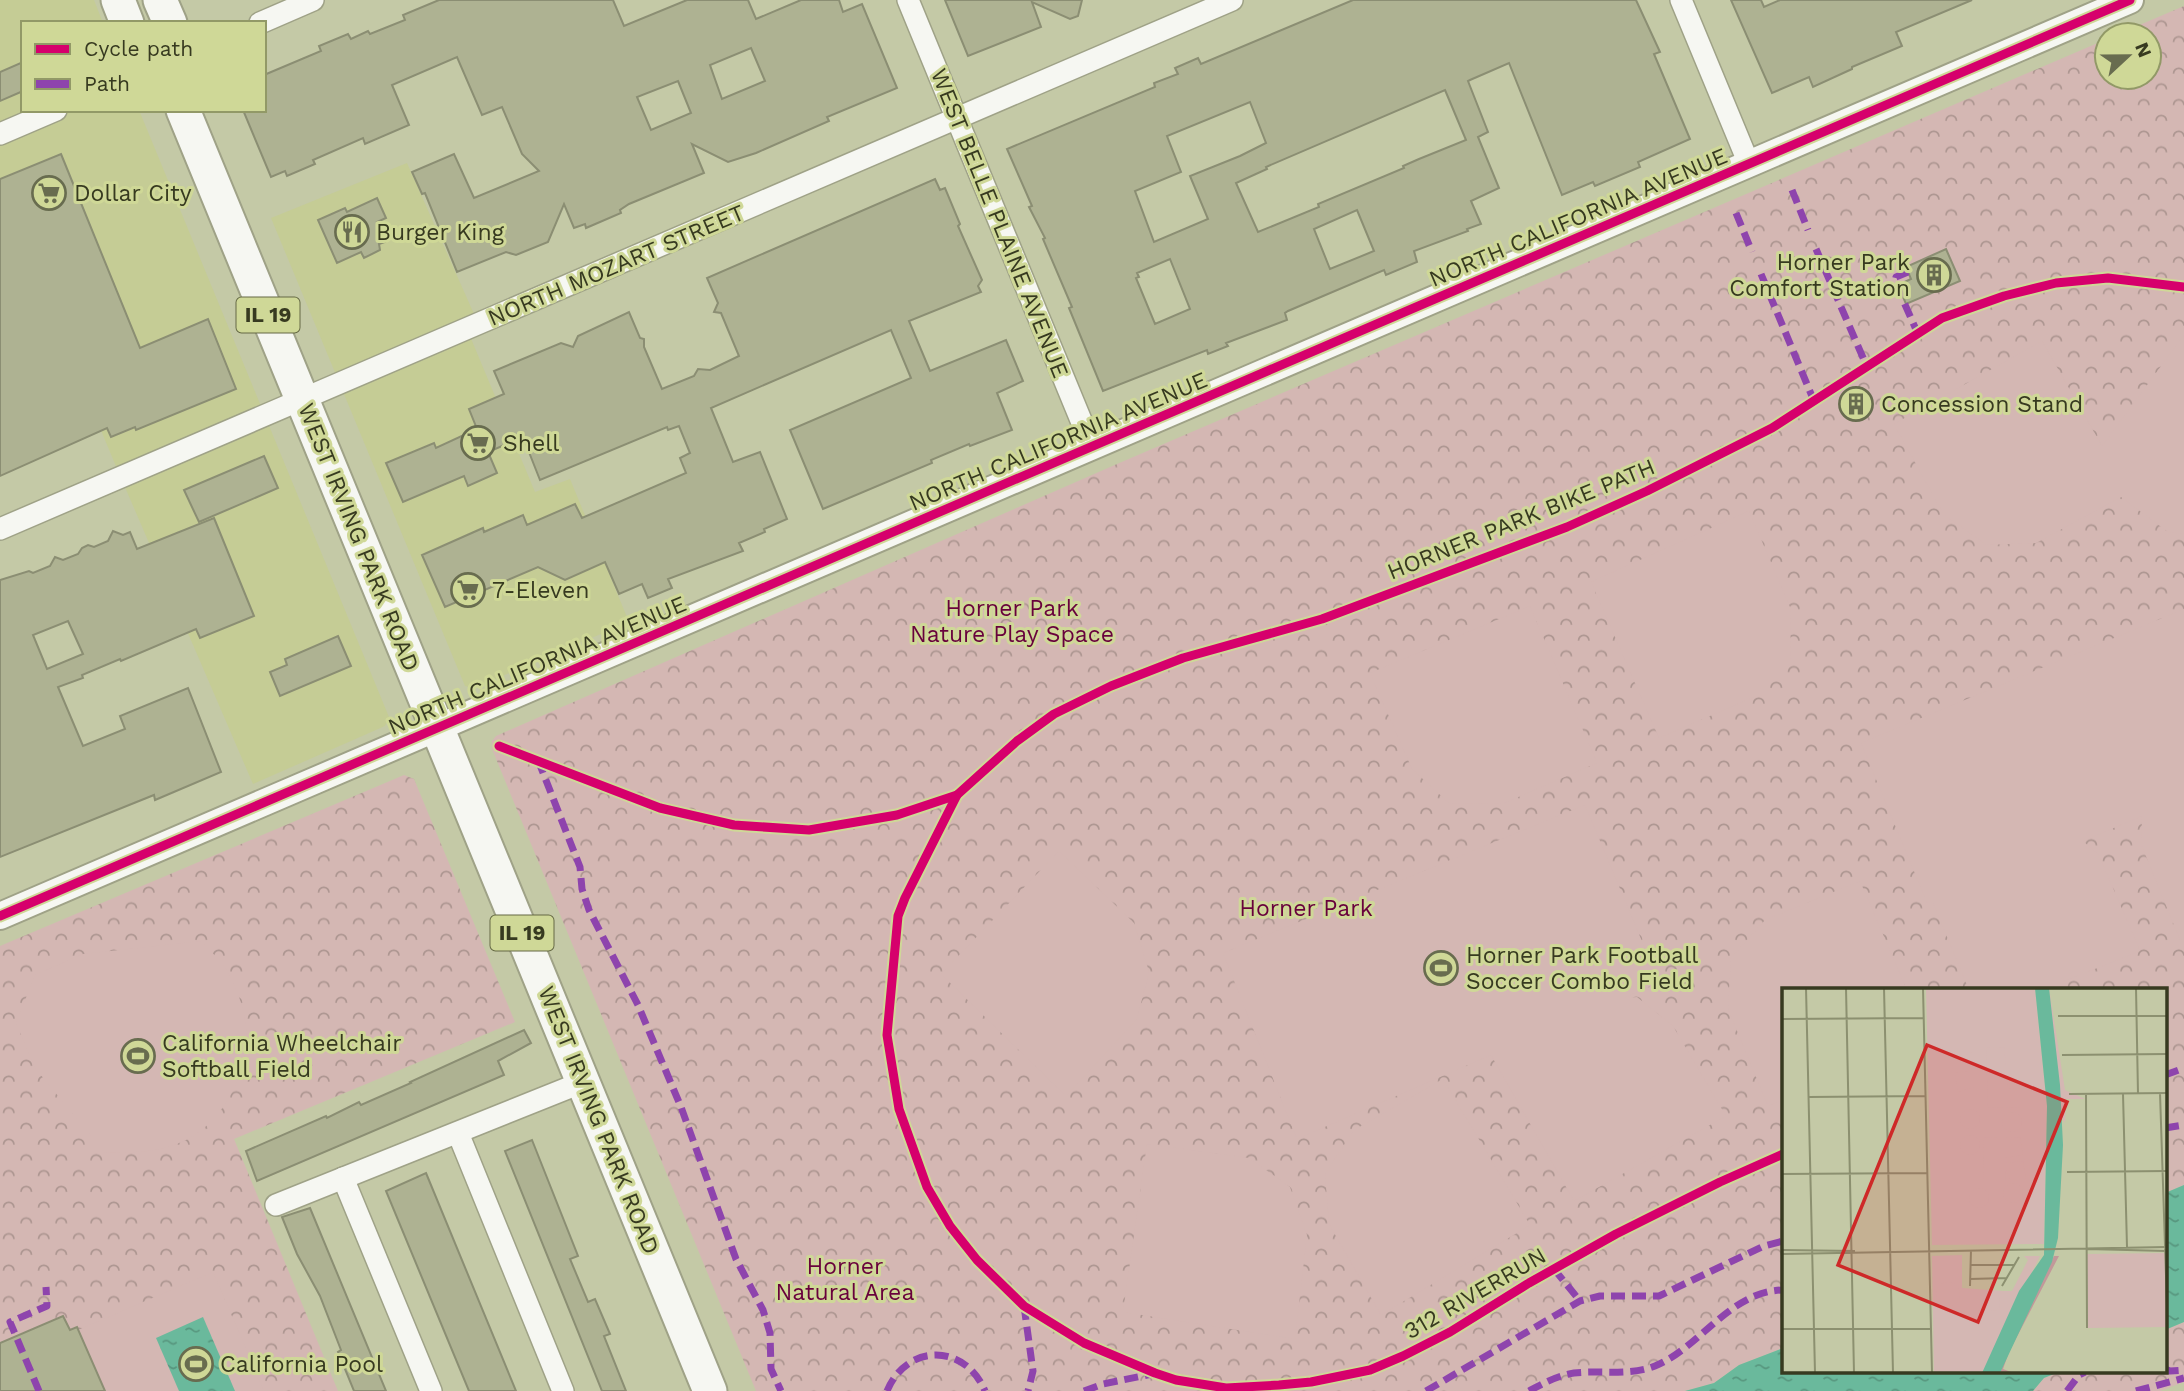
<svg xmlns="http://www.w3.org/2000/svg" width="2184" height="1391" font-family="'Work Sans',sans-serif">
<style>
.built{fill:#c5cc95}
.park{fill:url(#park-crowns)}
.pitch{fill:#d4b7b3}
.water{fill:url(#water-ripples)}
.building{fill:#aeb292;stroke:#8b8e73;stroke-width:2;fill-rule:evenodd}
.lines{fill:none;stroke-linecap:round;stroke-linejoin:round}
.minor-casing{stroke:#9fa287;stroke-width:24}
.tertiary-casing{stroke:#9fa287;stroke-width:30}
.primary-casing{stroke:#9fa287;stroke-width:37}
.minor{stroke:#f6f7f2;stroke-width:21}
.tertiary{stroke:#f6f7f2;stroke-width:26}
.primary{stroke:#f6f7f2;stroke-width:33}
.quiet{stroke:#8e44ad;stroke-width:7;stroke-dasharray:14 7;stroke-linecap:butt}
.cycleway-casing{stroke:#cfd897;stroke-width:13}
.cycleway{stroke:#d6006c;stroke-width:9}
.labels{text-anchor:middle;stroke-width:6;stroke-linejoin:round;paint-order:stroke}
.shield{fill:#cfd897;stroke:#656944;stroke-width:2}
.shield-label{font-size:21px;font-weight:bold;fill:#373a20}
.poi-label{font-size:23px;fill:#373a20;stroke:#cfd897;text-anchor:start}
.street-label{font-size:23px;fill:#373a20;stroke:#cfd897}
.park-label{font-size:23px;fill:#68013c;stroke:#cfd897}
.inset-road{fill:none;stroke:#8c9070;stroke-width:2}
.view{fill:#ce2928;fill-opacity:0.15;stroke:#ce2928;stroke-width:3.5}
.inset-edge{fill:none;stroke:#373a20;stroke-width:3.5}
</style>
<defs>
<pattern id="park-crowns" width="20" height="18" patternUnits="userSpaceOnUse" patternTransform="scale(1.75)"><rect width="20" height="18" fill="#d4b7b3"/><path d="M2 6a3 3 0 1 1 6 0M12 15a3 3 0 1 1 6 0" fill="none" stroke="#ad9691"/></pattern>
<pattern id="water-ripples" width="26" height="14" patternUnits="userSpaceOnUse" patternTransform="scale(1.75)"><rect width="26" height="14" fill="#6ab99c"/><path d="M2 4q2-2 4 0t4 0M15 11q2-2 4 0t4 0" fill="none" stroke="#58977f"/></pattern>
</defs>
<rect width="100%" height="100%" fill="#c4c9a6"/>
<!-- built -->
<g class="built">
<path d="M0,0H94L103,23H23V110H139L389,717L385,726L253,784L115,464L0,187Z"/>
<path d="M407,163L478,323L467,329L535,492L570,479L629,622L474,688L465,686L271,218Z"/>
</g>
<!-- park -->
<g class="park">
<path d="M2184,6V1185L2165,1193V990H1783V1348L1739,1365L1714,1383L1685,1391H756L492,749V741L496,736L1117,464L2107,39V77H2149V35H2116Z"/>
<path d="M404,775L414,779L515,1022L234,1139L338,1391H0V946Z"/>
<path d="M2184,1322V1382L2160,1391H2033L2044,1378L2059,1372H2165V1330Z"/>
</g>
<!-- pitch -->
<g class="pitch">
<path d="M2184,335V534L2168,532L2121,497L2036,543L1987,545L1944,515L1894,424L2042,341L2102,446Z"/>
<path d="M1749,511L1790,607L1791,660L1754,697L1659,738L1591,582Z"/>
<path d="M1530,606L1597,763L1502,804L1449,803L1412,769L1370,673Z"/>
<path d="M2184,609V939L2180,940L2141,844L2142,816L2083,841L2099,855L2140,951L2042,990H1969L1933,903L1928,905L1861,743Z"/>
<path d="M1585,805L1659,982L1624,998L1637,997L1673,1026L1726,1116L1574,1201L1491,1055L1297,1139L1223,953Z"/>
<path d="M1059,851L1134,923L1149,972L1137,1019L1066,1096L941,974Z"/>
<path d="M1860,881L1907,990H1783V1100L1768,1106L1728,1009L1731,958L1765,920Z"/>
<path d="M201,941C209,950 220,959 226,969C252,1014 254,1058 227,1101C217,1117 202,1133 184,1141C158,1153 133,1152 105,1153L35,1068L16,1023L35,975L83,954Z"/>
<path d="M1443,1079L1530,1225L1381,1315L1329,1224L1325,1174L1354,1130Z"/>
<path d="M1147,1144L1249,1158L1290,1187L1307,1235L1295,1339L1123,1312Z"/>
<path d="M213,1272L264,1391H235L203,1317L156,1338L179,1391H105L78,1330Z"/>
</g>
<!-- water -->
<g class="water">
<path d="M2184,1185V1322L2165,1330V1193Z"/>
<path d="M203,1317L235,1391H179L156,1338Z"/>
<path d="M1783,1348V1372H2059L2044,1378L2033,1391H1685L1714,1383L1739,1365Z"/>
</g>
<!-- building -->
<g class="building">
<path d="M439,0H613L624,26L687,0H748L756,19L801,0H839L843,12L862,4L897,88L827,117L829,121L756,153L728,162L692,144L704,173L629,204L620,210L621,213L586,228L585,224L574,228L564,204L548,242L516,255L506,252L457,272L425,193L422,194L412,172L454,154L474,198L539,171L522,154L502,107L482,115L457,57L392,85L409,125L365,144L363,138L313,160L315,164L287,176L285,171L271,177L243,110H264V75L321,51L319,46L348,34L351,39L368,31L370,34L405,20L403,15ZM751,48L765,81L722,99L710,65ZM678,81L691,113L651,130L637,97Z"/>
<path d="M945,0H1082L1078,16L1070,19L1032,2L1041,27L968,56Z"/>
<path d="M1353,0H1636L1660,52L1654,54L1690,139L1638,162L1640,167L1595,186L1593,182L1562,195L1509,63L1470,80L1468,81L1488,132L1478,137L1499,188L1471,201L1481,224L1467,229L1468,231L1414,251L1417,262L1386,275L1384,270L1288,311L1285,313L1287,320L1226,343L1228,346L1208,354L1207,350L1103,391L1069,308L1072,307L1043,239L1045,238L1029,207L1032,206L1007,149L1155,87L1154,83L1178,74L1175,68L1198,58L1201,64ZM1445,90L1466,140L1419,159L1403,166L1404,168L1318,204L1319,207L1258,232L1236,183L1267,169L1266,167ZM1250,102L1266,143L1240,156L1190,176L1208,219L1154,242L1135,191L1181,172L1167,136ZM1357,210L1374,251L1330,269L1314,229ZM1170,259L1190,309L1155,324L1136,278L1139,277L1137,273Z"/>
<path d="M1731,0H1761L1764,7L1780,0H1972L1896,32L1902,46L1852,67V69L1813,87L1809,77L1772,93Z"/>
<path d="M23,62V91L0,101V72Z"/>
<path d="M61,154L140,348L208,319L236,389L136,430L135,427L111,437L107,428L0,476V179Z"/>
<path d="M935,179L940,190L945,188L960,224L958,226L982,280L978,286L981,292L909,321L930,371L1006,340L1023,381L997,393L1012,430L970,446L969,444L931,460L932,463L823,509L790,430L911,378L891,330L711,408L733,462L760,452L787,519L764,529L765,532L739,543L743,551L668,579L672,588L648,598L642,584L619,594L605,562L565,580L538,567L445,607L422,555L483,528L484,532L523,515L527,525L575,504L582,518L686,473L680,458L690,453L679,426L668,430L667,427L540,480L523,437L488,452L497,473L468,486L464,476L403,502L386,463L434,443L436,448L477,429L469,409L504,394L494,371L561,343L573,347L578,336L629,312L640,338L644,339V347L662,389L694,376L698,369L710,370L739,356L721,313L714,312L718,303L707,278Z"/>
<path d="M377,198L386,218L377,222L385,242L379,244L380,250L364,258L361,252L337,263L318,220L345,208L347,212Z"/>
<path d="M1946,249L1960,281L1906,304L1898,285L1911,279L1906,267Z"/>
<path d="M264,456L278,488L199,522L184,490Z"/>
<path d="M214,518L254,616L200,638L196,629L121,661L120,659L82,675L83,678L58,687L83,746L125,729L120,716L188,688L221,772L155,800L154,795L0,857V580L29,571L33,573L50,566L55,557L63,560L78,554L82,548L88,545L94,547L108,541L113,531L123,535L130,532L137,549ZM68,621L83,654L47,669L33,635Z"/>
<path d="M338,636L351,666L280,696L270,672L287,665L285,659Z"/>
<path d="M524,1030L531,1043L498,1061L504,1075L257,1181L246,1151L326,1116L327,1118L359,1102L361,1105L411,1083L410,1082Z"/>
<path d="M532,1140L578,1256L570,1259L588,1302L595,1299L610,1334L604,1336L626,1391H602L505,1151Z"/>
<path d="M426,1173L516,1391H469L386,1191Z"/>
<path d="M310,1208L386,1391H354L338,1352L341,1350L320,1296L297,1254L282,1217Z"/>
<path d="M63,1316L70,1330L77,1327L105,1391H0V1343Z"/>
</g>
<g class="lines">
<!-- minor casing -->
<g class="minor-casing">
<g id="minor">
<path d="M908,0L1092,447"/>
<path d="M1681,0L1749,164"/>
<path d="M260,23L313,0"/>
<path d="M0,134L56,110"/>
<path d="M0,529L1232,0"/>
<path d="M458,1133L563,1391"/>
<path d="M343,1178L431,1391"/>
<path d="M276,1205L583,1082"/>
</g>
</g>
<!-- tertiary casing -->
<g class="tertiary-casing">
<path id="tertiary" d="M0,916L2130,0"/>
</g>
<!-- primary casing -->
<g class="primary-casing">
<g id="primary">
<path d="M118,0L127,23"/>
<path d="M160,0L170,23"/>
<path d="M183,110L710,1391"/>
</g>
</g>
<!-- minor -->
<use href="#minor" class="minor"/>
<!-- tertiary -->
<use href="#tertiary" class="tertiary"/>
<!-- primary -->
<use href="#primary" class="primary"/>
<!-- quiet -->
<g class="quiet">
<path d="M1792,190L1808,230"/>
<path d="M1736,213L1752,252"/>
<path d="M1816,249L1867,367"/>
<path d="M1908,272L1896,277L1895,282L1918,334"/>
<path d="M1761,274L1814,401"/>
<path d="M538,760L580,867L582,889L589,910L638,1005L681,1107L736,1259L763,1310L770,1333L771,1369L781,1391"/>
<path d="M2165,1075L2184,1068"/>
<path d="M2165,1128L2184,1125"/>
<path d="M1554,1269L1580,1301"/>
<path d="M1024,1306L1033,1371L1028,1391"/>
<path d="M2165,1369L2170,1371L2184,1370"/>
<path d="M39,1391L10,1322L47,1306L46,1287"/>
<path d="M887,1391C907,1343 965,1343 985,1391"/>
<path d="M1084,1391L1103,1384L1152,1374"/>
<path d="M1426,1391L1580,1301L1600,1296H1659L1764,1246L1783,1241"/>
<path d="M1529,1391C1544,1383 1556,1376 1574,1373C1600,1370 1630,1376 1655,1366C1701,1347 1730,1291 1783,1290"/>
<path d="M2067,1391L2079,1375L2085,1372"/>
<path d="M2136,1391L2184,1378"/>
</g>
<!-- cycleway casing -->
<g class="cycleway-casing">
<g id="cycleway">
<path d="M499,746L660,808L734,825L809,830L897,815L957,795"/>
<path d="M0,916L2130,0"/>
<path d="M1783,1154L1720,1182L1616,1234L1529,1283L1450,1332L1403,1356L1370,1370L1311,1382L1279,1385L1226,1388L1176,1380L1155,1373L1084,1343L1024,1306L977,1260L950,1226L927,1187L899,1109L887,1035L898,916L905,898L957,795L1017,741L1054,714L1111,686L1183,658L1322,619L1567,527L1647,491L1772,428L1942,318L2004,296L2056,283L2108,278L2184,287"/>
</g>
</g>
<!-- cycleway -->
<use href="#cycleway" class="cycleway"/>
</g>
<!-- icons -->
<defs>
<g id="supermarket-ring" transform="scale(1.75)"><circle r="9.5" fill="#cfd897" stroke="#686c4f" stroke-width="1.5"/><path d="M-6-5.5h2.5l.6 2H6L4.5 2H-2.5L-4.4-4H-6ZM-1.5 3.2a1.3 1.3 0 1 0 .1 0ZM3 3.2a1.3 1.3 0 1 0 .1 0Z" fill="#686c4f"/></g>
<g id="restaurant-ring" transform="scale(1.75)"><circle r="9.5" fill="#cfd897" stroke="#686c4f" stroke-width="1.5"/><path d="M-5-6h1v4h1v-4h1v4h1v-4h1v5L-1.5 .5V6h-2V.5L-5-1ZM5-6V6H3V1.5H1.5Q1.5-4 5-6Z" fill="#686c4f"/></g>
<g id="building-ring" transform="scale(1.75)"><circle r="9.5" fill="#cfd897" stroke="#686c4f" stroke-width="1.5"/><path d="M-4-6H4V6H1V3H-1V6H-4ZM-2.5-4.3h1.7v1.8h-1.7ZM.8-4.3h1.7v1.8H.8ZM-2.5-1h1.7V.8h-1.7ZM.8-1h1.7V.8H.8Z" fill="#686c4f"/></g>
<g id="stadium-ring" transform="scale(1.75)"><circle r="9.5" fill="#cfd897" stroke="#686c4f" stroke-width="1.5"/><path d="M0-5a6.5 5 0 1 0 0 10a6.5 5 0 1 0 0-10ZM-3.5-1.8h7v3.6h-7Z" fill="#686c4f"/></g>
</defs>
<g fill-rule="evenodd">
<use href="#supermarket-ring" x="49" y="193"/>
<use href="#restaurant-ring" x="352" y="232"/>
<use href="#building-ring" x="1934" y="275"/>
<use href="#building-ring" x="1856" y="404"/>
<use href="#supermarket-ring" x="478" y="443"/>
<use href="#supermarket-ring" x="468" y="590"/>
<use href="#stadium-ring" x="1441" y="968"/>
<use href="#stadium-ring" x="138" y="1056"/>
<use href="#stadium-ring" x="196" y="1364"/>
</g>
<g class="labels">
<!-- shield labels -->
<g class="shield">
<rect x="236.5" y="297.5" width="63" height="35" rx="5"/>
<rect x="490.5" y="915.5" width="63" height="35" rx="5"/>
</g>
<g class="shield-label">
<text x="268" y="322">IL 19</text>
<text x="522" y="940">IL 19</text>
</g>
<!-- poi labels -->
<g class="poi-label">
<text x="74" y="201">Dollar City</text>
<text x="376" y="240">Burger King</text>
<text x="1910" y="270" text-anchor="end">Horner Park<tspan x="1910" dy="26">Comfort Station</tspan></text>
<text x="1881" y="412">Concession Stand</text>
<text x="503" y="451">Shell</text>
<text x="492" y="598">7-Eleven</text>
<text x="1466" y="963">Horner Park Football<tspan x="1466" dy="26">Soccer Combo Field</tspan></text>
<text x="162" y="1051">California Wheelchair<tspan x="162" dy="26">Softball Field</tspan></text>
<text x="220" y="1372">California Pool</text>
</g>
<!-- street labels -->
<g class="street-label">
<text transform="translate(1578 217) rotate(-23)" y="8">NORTH CALIFORNIA AVENUE</text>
<text transform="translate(1000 223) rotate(68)" y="8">WEST BELLE PLAINE AVENUE</text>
<text transform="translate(616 265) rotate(-23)" y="8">NORTH MOZART STREET</text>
<text transform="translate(1058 441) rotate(-23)" y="8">NORTH CALIFORNIA AVENUE</text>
<text transform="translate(1521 519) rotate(-22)" y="8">HORNER PARK BIKE PATH</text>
<text transform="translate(359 537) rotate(68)" y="8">WEST IRVING PARK ROAD</text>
<text transform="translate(537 665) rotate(-23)" y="8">NORTH CALIFORNIA AVENUE</text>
<text transform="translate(599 1120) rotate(68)" y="8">WEST IRVING PARK ROAD</text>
<text transform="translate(1475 1293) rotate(-30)" y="8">312 RIVERRUN</text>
</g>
<!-- park labels -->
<g class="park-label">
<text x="1012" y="616">Horner Park<tspan x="1012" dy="26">Nature Play Space</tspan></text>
<text x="1306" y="916">Horner Park</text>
<text x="845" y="1274">Horner<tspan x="845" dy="26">Natural Area</tspan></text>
</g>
</g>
<!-- overview -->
<g transform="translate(1782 988)">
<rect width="385" height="385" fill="#c4c9a6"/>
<path d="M272,268H277L227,364L221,381L229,384L218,385L230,352Z" fill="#c2989a"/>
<path d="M144,0H253L265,118L262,256L150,257ZM267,0L283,102L303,111H284L283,135L278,127ZM383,265L384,339L306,340L305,266ZM180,267V300L222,303H230L246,272L242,268H258L200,385H152L150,268Z" fill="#d4b7b3"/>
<path d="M222,59L224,77H239V96L225,95L226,101L239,100V119L206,120L204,60ZM194,61L200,76L192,84V99L176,104L173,85L186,83L178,71ZM178 131a10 10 0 1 1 20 0a10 10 0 1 1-20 0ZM220 134a10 10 0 1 1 20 0a10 10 0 1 1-20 0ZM178 157a10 10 0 1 1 20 0a10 10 0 1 1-20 0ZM238,149L241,167L223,170V175L241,173L244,191H228L224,182L223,193H202L201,150ZM221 205a10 10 0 1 1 20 0a10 10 0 1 1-20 0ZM187 210a10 10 0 1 1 20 0a10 10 0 1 1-20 0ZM154 306a12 12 0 1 1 24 0a12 12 0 1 1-24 0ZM217,307L218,322L193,323V308Z" fill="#d4b7b3"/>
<path d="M253,0H267L278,97L281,157L276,250L270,274L218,385H200L237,303L262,267L265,118Z" fill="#6ab99c"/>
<path class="inset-road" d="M24,0L33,385M64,0L72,385M102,0L111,385M141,0L150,385M354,0L356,106M280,28H276H385M0,31L141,30M286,67H280L385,66M378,105L385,318M287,106L385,105M304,106L305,340M341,106L345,259M27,109L143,108M285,184L385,183M0,186L145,185M305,261L385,263M0,262L73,263M0,266L385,259M188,277H232M188,291L225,290M188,298L189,262M220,298L237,269M0,341H149"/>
<path class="view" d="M145,57L285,114L196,334L56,277Z"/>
<rect width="385" height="385" class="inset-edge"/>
</g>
<!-- legend -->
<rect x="21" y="21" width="245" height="91" fill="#cfd897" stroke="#929967" stroke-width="2"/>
<rect x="35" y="44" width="35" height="10" fill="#d6006c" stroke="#929967" stroke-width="2"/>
<text x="84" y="56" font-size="21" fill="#373a20">Cycle path</text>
<rect x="35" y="79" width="35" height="10" fill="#8e44ad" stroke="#929967" stroke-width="2"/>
<text x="84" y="91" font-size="21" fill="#373a20">Path</text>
<!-- north arrow -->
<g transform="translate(2128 56) rotate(68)"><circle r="33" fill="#cfd897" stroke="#929967" stroke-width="2"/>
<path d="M0-5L12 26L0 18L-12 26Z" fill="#686c4f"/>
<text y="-10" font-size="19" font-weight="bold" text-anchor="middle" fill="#373a20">N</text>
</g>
</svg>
